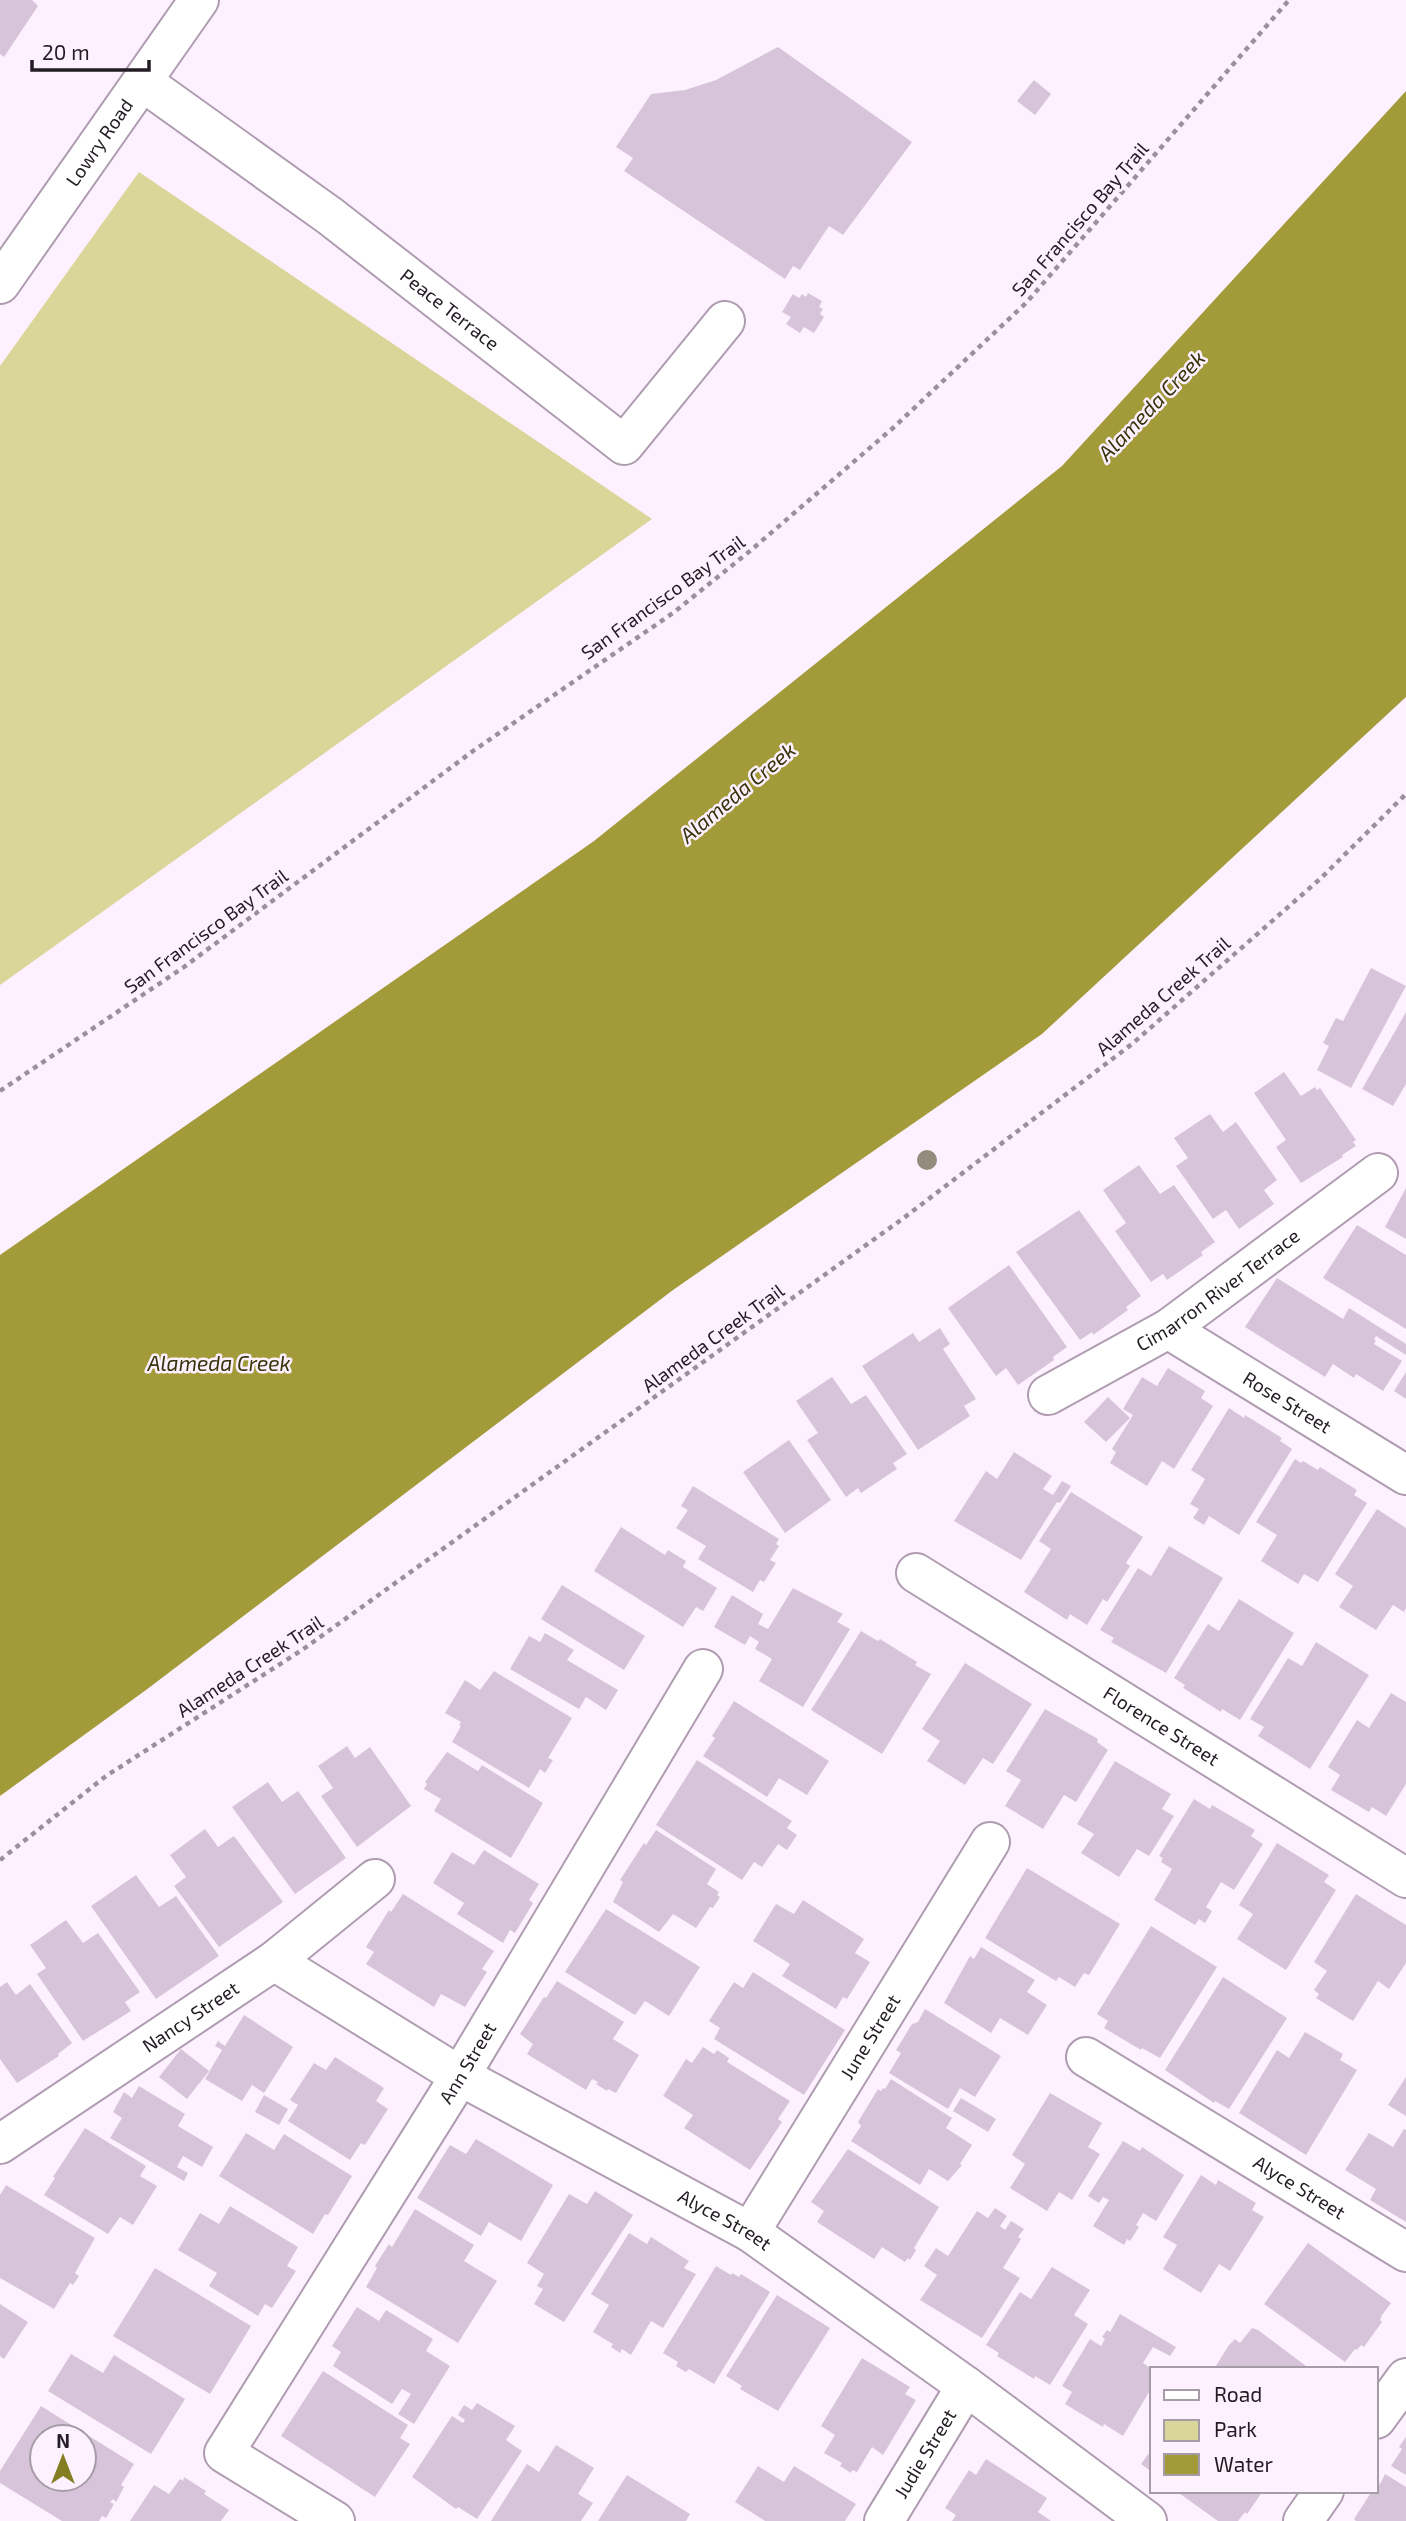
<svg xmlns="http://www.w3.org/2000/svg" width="1406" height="2521" font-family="'Exo 2',sans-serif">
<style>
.green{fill:#dad598}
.water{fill:#a39a3a}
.building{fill:#d8c4da;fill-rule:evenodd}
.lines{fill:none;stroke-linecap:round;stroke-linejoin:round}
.minor-casing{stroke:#af9cb1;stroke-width:42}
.path{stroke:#9a909b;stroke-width:4.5;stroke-dasharray:5 5;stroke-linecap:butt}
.minor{stroke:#fff;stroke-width:38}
.tree{fill:#938c7c}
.labels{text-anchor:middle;stroke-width:5;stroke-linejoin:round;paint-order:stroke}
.street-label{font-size:19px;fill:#231c24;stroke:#fef1ff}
.water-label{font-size:21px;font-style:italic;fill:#37340a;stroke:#fef1ff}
</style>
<rect width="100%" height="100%" fill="#fef1ff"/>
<!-- green -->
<path class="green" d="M139,172L652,519L0,985V366Z"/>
<!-- water -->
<path class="water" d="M1406,91V697L1042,1034L673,1290L146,1690L0,1796V1255L594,841L1062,466Z"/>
<!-- building -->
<g class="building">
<path d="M0,0H32L38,6L4,57L0,54Z"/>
<path d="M778,47L912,142L843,235L829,226L800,270L793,266L785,279L624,171L633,158L616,147L651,94L685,90L716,80Z"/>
<path d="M1034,80L1051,94L1035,115L1017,101Z"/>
<path d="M808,293L822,301L819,307L823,309L820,314L824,317L814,333L804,327L800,333L786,324L791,317L782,312L793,294L799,298L802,294L806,297Z"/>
<path d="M1371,968L1406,986L1351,1088L1317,1070L1329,1046L1323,1043L1336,1018L1343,1021Z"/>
<path d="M1406,1012V1084L1393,1106L1362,1089Z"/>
<path d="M1284,1072L1301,1096L1315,1087L1317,1090L1320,1088L1356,1140L1353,1142L1356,1146L1342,1155L1343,1157L1301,1183L1276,1147L1286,1140L1254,1093Z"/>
<path d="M1210,1114L1223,1132L1236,1122L1277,1180L1264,1190L1274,1204L1239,1229L1226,1210L1213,1219L1176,1166L1188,1158L1174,1138Z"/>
<path d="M1139,1165L1160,1194L1174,1185L1215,1242L1201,1252L1203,1255L1167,1280L1163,1274L1151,1282L1115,1231L1126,1223L1103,1190Z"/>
<path d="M1406,1188V1239L1385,1227Z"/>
<path d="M1079,1210L1141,1296L1126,1307L1128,1310L1093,1335L1092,1332L1080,1340L1016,1252Z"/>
<path d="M1357,1225L1406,1255V1329L1323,1278Z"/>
<path d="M1009,1265L1067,1347L1053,1357L1054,1360L1018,1385L1006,1368L996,1376L948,1308Z"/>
<path d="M1277,1278L1343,1319L1349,1308L1406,1344V1355L1376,1336L1374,1340H1376L1374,1344L1402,1361L1383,1391L1356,1374L1354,1378L1333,1364L1325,1377L1245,1327Z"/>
<path d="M940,1328L950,1344L943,1349L976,1399L964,1406L970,1416L918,1450L862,1366L913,1333L919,1342Z"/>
<path d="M1168,1368L1205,1391L1201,1398L1213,1406L1174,1469L1162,1461L1147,1486L1110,1463L1116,1452L1112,1449L1133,1415L1123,1409L1142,1377L1157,1386Z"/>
<path d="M1406,1372V1399L1394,1391Z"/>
<path d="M832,1377L851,1404L866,1395L907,1454L893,1463L897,1469L861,1493L858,1488L846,1497L807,1440L818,1433L796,1401Z"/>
<path d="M1108,1397L1130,1418L1106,1442L1084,1422Z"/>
<path d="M1229,1408L1244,1418L1245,1415L1282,1438L1280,1441L1292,1449L1239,1535L1209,1516L1204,1525L1193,1518L1199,1509L1190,1504L1205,1479L1191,1470Z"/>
<path d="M789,1440L831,1500L785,1533L743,1472Z"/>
<path d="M1014,1452L1052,1476L1043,1489L1053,1495L1062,1481L1071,1486L1060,1503L1057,1502L1021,1560L954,1521L986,1471L997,1479Z"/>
<path d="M1295,1459L1301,1463L1303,1461L1318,1470L1320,1467L1357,1490L1354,1495L1367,1503L1318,1582L1304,1574L1298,1584L1261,1561L1277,1535L1256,1522Z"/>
<path d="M693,1486L779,1539L776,1544L779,1546L770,1560L776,1563L764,1582L760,1580L753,1592L698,1559L706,1546L676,1528L688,1510L681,1506Z"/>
<path d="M1071,1492L1143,1537L1126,1563L1130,1566L1107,1602L1103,1599L1087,1625L1070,1614L1067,1620L1024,1592L1051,1549L1039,1541Z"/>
<path d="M1377,1509L1406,1528V1608L1404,1612L1393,1605L1376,1630L1339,1607L1353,1586L1335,1574Z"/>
<path d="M621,1527L665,1555L668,1550L686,1561L683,1567L717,1588L703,1611L696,1607L683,1627L594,1571Z"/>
<path d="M1169,1546L1223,1578L1166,1673L1111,1642L1114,1638L1100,1630L1138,1568L1151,1576Z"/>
<path d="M562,1585L645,1636L624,1670L541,1619Z"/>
<path d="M793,1588L843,1614L837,1622L850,1629L803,1707L759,1681L772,1659L755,1649L759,1642L750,1636L745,1645L714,1627L732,1595L763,1614L758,1624L768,1629Z"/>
<path d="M1239,1599L1294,1633L1240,1720L1222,1709L1221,1712L1183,1688L1185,1685L1174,1678L1208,1624L1219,1631Z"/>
<path d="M861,1631L878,1641L880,1639L917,1662L915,1665L931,1674L882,1754L811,1710Z"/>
<path d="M545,1633L574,1650L567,1660L618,1690L606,1710L586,1697L579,1709L510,1669L529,1636L540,1642Z"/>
<path d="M1316,1642L1369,1675L1310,1769L1258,1736L1264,1727L1250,1719L1288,1658L1302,1666Z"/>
<path d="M965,1663L1032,1704L993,1764L983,1758L965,1785L927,1761L940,1741L922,1729Z"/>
<path d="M494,1671L572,1718L548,1758L553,1760L545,1773L540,1769L529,1788L452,1742L461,1726L459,1725L461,1722L445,1713L465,1680L480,1690Z"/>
<path d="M1391,1693L1406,1702V1784L1386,1816L1372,1807L1369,1812L1331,1790L1340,1775L1328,1767L1357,1720L1369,1728Z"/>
<path d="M734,1701L829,1761L807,1795L779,1778L767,1797L703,1756L715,1738L712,1736Z"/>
<path d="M1045,1709L1098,1739L1097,1742L1108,1750L1076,1802L1064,1795L1043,1829L1005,1806L1021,1780L1006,1771Z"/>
<path d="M347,1746L355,1758L370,1747L411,1806L357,1847L321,1796L333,1788L318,1766Z"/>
<path d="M447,1752L478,1771L482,1765L543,1803L511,1858L434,1811L441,1799L424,1789L427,1784L425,1782Z"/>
<path d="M697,1760L792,1821L787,1828L797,1835L787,1850L778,1844L762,1867L754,1862L742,1880L656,1825Z"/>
<path d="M1115,1761L1171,1794L1162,1809L1174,1816L1149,1856L1137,1849L1119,1877L1081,1853L1094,1834L1077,1824Z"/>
<path d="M268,1782L282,1802L298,1791L346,1858L295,1894L232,1807Z"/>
<path d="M1194,1799L1210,1809L1212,1805L1255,1830L1251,1836L1263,1844L1234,1890L1221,1882L1206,1907L1212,1911L1205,1923L1199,1919L1195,1925L1154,1900L1172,1869L1161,1862L1163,1858L1159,1856Z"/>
<path d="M205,1829L218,1847L234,1836L283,1902L219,1947L174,1886L186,1877L170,1855Z"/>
<path d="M656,1830L716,1869L707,1884L719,1892L717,1895L720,1897L713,1908L710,1907L696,1928L673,1914L659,1932L613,1902L623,1882L620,1880L644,1843L646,1845Z"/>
<path d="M1277,1843L1329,1875L1324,1882L1336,1890L1286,1970L1237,1939L1253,1914L1239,1905Z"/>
<path d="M484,1850L539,1884L529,1900L533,1903L515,1933L510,1930L503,1943L457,1914L464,1903L433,1883L452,1852L474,1865Z"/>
<path d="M1027,1868L1120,1924L1089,1975L1084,1973L1075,1987L1059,1977L1056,1981L985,1938Z"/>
<path d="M136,1875L159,1907L176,1896L219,1956L156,1999L91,1906Z"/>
<path d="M403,1894L494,1951L482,1969L487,1972L465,2007L441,1994L434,2007L366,1964L374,1952L366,1947L389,1910L391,1912Z"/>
<path d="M1356,1894L1406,1925V1963L1389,1989L1378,1981L1353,2021L1316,1998L1319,1994L1314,1990L1327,1971L1314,1962Z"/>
<path d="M803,1900L864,1939L855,1953L870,1962L847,1999L843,1997L836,2009L782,1976L790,1964L753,1941L776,1904L794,1914Z"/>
<path d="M606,1909L700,1967L669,2016L645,2001L635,2015L565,1972Z"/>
<path d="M66,1920L83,1943L98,1933L140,1992L125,2002L131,2011L83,2041L37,1974L46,1968L30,1945Z"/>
<path d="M1151,1926L1217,1967L1160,2058L1142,2048L1141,2050L1104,2028L1108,2021L1097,2014Z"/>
<path d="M981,1947L1035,1980L1027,1992L1047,2005L1028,2035L1000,2018L991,2033L944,2003L970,1956L974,1959Z"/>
<path d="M753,1972L845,2030L804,2095L714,2039L720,2028L709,2021L734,1982L743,1988Z"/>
<path d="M1223,1977L1287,2018L1229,2109L1215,2101L1214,2103L1165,2070Z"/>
<path d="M557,1981L624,2022L613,2039L639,2055L616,2093L608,2089L607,2091L596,2084L598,2082L592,2079L586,2090L527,2054L533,2044L520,2034L544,1997L546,1998Z"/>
<path d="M7,1982L16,1995L30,1984L72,2043L58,2054L59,2056L17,2083L0,2059V1987Z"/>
<path d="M925,2009L1001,2056L975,2097L960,2088L948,2109L889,2073L901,2053L896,2050L912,2024L918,2022Z"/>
<path d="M244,2015L293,2047L264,2093L252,2085L242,2101L205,2079L222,2050L215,2046L218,2041L225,2046Z"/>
<path d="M1305,2032L1343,2054L1340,2060L1357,2070L1306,2155L1239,2113L1277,2050L1289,2058Z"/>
<path d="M703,2047L714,2054L717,2050L729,2058L727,2062L790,2101L778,2119L782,2122L750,2170L684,2128L693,2115L663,2096L686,2059L692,2063Z"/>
<path d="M181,2049L209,2071L187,2099L159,2077Z"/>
<path d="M335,2057L384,2088L376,2101L388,2109L365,2145L361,2143L350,2160L288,2121L298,2105L290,2100L314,2063L326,2070Z"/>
<path d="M1406,2077V2116L1388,2105Z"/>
<path d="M891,2079L952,2118L946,2128L972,2145L960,2164L962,2165L948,2181L929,2169L920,2185L851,2141L861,2126L858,2122L878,2089L881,2091L883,2088L885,2089Z"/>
<path d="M139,2086L185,2114L178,2126L213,2147L202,2167L183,2156L177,2167L188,2173L184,2181L110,2138L122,2118L113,2112L124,2092L132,2098Z"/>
<path d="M1050,2093L1102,2123L1088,2147L1100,2154L1072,2200L1059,2192L1047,2211L1010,2188L1025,2164L1012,2155Z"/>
<path d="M264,2095L288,2109L279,2125L255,2112Z"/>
<path d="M961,2098L996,2119L988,2132L953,2111Z"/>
<path d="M85,2128L146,2166L140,2176L157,2186L133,2225L120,2217L108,2234L44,2195L55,2178L53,2177Z"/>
<path d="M1404,2129L1406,2130V2222L1370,2200L1376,2189L1345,2170L1369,2133L1393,2147Z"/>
<path d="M246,2133L274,2150L284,2134L352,2176L328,2215L325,2214L313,2234L219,2176Z"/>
<path d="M476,2139L553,2185L521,2241L489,2222L481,2236L417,2198L450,2145L466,2154Z"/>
<path d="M1123,2141L1140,2151L1142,2147L1184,2175L1156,2221L1143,2213L1136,2225L1139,2227L1130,2241L1127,2239L1124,2245L1093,2226L1109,2200L1103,2197L1099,2203L1088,2196Z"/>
<path d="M848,2149L939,2207L914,2248L916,2250L910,2260L908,2258L905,2262L882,2247L874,2259L817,2222L824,2211L811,2202Z"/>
<path d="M1201,2175L1216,2185L1218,2180L1256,2203L1252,2210L1264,2217L1230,2271L1219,2264L1201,2293L1163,2269L1177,2245L1163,2237Z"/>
<path d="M6,2185L95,2238L75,2273L79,2276L73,2285L70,2283L54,2309L0,2278V2195Z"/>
<path d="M595,2191L633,2215L564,2322L534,2304L543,2289L537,2286L544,2274L527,2263L569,2194L587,2204Z"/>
<path d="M230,2206L298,2247L287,2266L296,2271L272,2308L265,2304L258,2316L209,2286L217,2273L178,2250L200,2213L219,2224Z"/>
<path d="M995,2208L1007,2216L1000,2226L1005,2230L1011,2221L1024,2229L1018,2237L1021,2239L1003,2268L1020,2278L982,2338L920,2300L937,2275L924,2266L936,2248L948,2256L977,2211L988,2218Z"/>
<path d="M415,2209L474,2245L464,2261L497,2281L458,2343L366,2287L377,2268L375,2266L389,2244L392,2247Z"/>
<path d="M629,2233L647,2244L651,2237L689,2261L684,2268L696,2274L663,2328L651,2321L631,2355L622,2349L620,2353L611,2347L613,2344L593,2332L609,2305L591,2294Z"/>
<path d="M1308,2243L1391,2303L1382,2315L1380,2320L1382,2322L1364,2347L1361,2345L1357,2350L1355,2349L1345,2362L1264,2304Z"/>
<path d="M716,2266L731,2275L732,2273L739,2277L741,2274L770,2292L714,2384L689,2369L686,2372L676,2366L678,2362L663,2353Z"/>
<path d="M1052,2267L1090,2290L1074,2315L1088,2324L1050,2385L1035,2376L1034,2379L997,2356L999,2353L986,2345L1020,2292L1031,2299Z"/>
<path d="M155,2268L251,2326L210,2394L113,2336Z"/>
<path d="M777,2295L830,2328L778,2411L740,2389L742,2386L726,2376Z"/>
<path d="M0,2304L28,2322L4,2359L0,2356Z"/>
<path d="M357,2307L379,2321L386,2310L433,2339L426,2351L450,2366L414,2424L398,2414L411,2394L402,2389L392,2404L333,2366L341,2352L332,2346Z"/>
<path d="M1120,2314L1176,2347L1170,2356L1153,2347L1143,2363L1152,2369V2387L1123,2436L1104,2424L1103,2427L1065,2404L1072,2392L1062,2386L1090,2339L1101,2346L1105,2339L1102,2337L1107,2330L1110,2332Z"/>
<path d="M1252,2328L1258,2330L1310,2369H1214L1229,2345L1235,2339L1240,2343Z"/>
<path d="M71,2354L103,2373L114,2355L185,2399L151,2454L48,2391Z"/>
<path d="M862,2358L910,2387L905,2394L916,2400L883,2455L872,2447L857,2472L852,2470L851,2473L840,2466L842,2463L824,2453L835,2435L821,2426Z"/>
<path d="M323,2371L408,2425L400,2438L410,2444L375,2497L281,2436Z"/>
<path d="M477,2403L515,2426L506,2440L522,2451L477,2519L458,2507L456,2509L412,2477L452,2416L463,2423L465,2420L458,2415L464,2405L472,2410Z"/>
<path d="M41,2406L134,2464L121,2485L124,2487L116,2502L113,2499L110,2502L114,2504L106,2518L102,2516L99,2521H62L0,2483V2471ZM42,2437H84V2479H42Z"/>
<path d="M1406,2437V2475L1391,2466L1402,2449L1399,2447Z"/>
<path d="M556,2445L594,2468L578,2494L593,2503L581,2521H491L527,2464L539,2472Z"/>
<path d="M1152,2449V2472L1141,2464Z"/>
<path d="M986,2459L1047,2498L1038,2512L1051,2521H952L956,2515L945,2508L969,2470L976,2475Z"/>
<path d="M758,2466L784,2482L794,2466L856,2504L845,2521H765L735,2502Z"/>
<path d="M1385,2474L1406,2487V2521H1356L1354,2519L1372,2491H1376V2482L1380,2484Z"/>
<path d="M627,2475L690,2514L686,2521H598Z"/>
<path d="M184,2477L206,2491L204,2494L229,2510L221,2521H130L154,2485L169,2494L180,2479L183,2481Z"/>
<path d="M1176,2491H1263L1247,2514L1245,2512L1238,2521H1218Z"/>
</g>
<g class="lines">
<!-- minor casing -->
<g class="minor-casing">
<g id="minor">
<path id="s1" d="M143,82L330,216L624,445L725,321"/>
<path id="s2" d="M0,284L199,0"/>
<path id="s3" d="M1168,1329L1406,1475"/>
<path id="s4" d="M1048,1395L1168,1329L1378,1173"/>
<path id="s5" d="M916,1573L1406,1878"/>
<path id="s6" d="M274,1961L460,2076L750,2232L966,2386L1147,2521"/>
<path id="s7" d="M1086,2057L1406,2252"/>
<path id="s8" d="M0,2144L274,1961L375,1879"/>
<path id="s9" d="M750,2232L990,1842"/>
<path d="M1376,2419L1406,2378"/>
<path id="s10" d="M335,2521L224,2453L460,2076L703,1669"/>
<path id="s11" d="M884,2521L966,2386"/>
<path d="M1303,2521L1324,2491"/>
</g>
</g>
<!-- path -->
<g class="path">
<path d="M0,1091L184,967L473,751L673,613L750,551L893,428L1026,303L1289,0"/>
<path d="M0,1860L106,1776L302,1650L901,1220L1132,1044L1320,879L1406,794"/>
</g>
<!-- minor -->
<use href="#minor" class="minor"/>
</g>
<!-- trees -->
<circle class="tree" cx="927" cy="1160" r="10"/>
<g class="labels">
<!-- street labels -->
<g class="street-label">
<text dy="7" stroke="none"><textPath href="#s2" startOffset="173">Lowry Road</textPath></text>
<text transform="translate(1080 219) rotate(-49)" y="7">San Francisco Bay Trail</text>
<text dy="7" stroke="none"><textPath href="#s1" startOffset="382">Peace Terrace</textPath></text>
<text transform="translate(663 597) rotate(-36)" y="7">San Francisco Bay Trail</text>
<text transform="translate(206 931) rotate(-36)" y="7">San Francisco Bay Trail</text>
<text transform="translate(1163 996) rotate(-41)" y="7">Alameda Creek Trail</text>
<text dy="7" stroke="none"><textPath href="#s4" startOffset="200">Cimarron River Terrace</textPath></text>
<text transform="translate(713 1338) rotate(-36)" y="7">Alameda Creek Trail</text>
<text dy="7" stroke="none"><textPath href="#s3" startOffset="140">Rose Street</textPath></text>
<text transform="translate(250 1666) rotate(-33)" y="7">Alameda Creek Trail</text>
<text dy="7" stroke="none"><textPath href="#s5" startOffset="289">Florence Street</textPath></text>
<text dy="7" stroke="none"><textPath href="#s8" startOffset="229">Nancy Street</textPath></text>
<text dy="7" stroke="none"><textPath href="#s9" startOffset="229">June Street</textPath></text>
<text dy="7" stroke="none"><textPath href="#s10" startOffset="590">Ann Street</textPath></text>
<text dy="7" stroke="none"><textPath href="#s7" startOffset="250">Alyce Street</textPath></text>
<text dy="7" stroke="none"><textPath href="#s6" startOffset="520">Alyce Street</textPath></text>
<text dy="7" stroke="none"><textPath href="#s11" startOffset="79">Judie Street</textPath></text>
</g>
<!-- water labels -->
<g class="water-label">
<text transform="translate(1152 406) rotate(-46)" y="7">Alameda Creek</text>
<text transform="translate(738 793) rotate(-40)" y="7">Alameda Creek</text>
<text x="219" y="1371">Alameda Creek</text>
</g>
</g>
<!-- legend -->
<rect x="1150" y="2367" width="228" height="126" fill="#fef1ff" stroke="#a69ca7" stroke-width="2"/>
<rect x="1164" y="2390" width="35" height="10" fill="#ffffff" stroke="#a69ca7" stroke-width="2"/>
<text x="1214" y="2402" font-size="21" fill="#231c24">Road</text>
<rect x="1164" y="2420" width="35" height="21" fill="#dad598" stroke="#a69ca7" stroke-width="2"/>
<text x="1214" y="2437" font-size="21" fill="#231c24">Park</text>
<rect x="1164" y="2454" width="35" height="21" fill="#a39a3a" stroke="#a69ca7" stroke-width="2"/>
<text x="1214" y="2472" font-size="21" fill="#231c24">Water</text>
<!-- north arrow -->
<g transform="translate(63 2458)"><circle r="33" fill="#fef1ff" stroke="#a69ca7" stroke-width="2"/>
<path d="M0-5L12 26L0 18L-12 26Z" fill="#857d24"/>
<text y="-10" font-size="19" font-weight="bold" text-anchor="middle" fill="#231c24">N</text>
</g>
<!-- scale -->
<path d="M32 60v10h117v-10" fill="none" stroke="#231c24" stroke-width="3.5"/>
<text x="42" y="60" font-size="21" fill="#231c24" stroke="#fef1ff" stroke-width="5" paint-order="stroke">20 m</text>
</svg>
